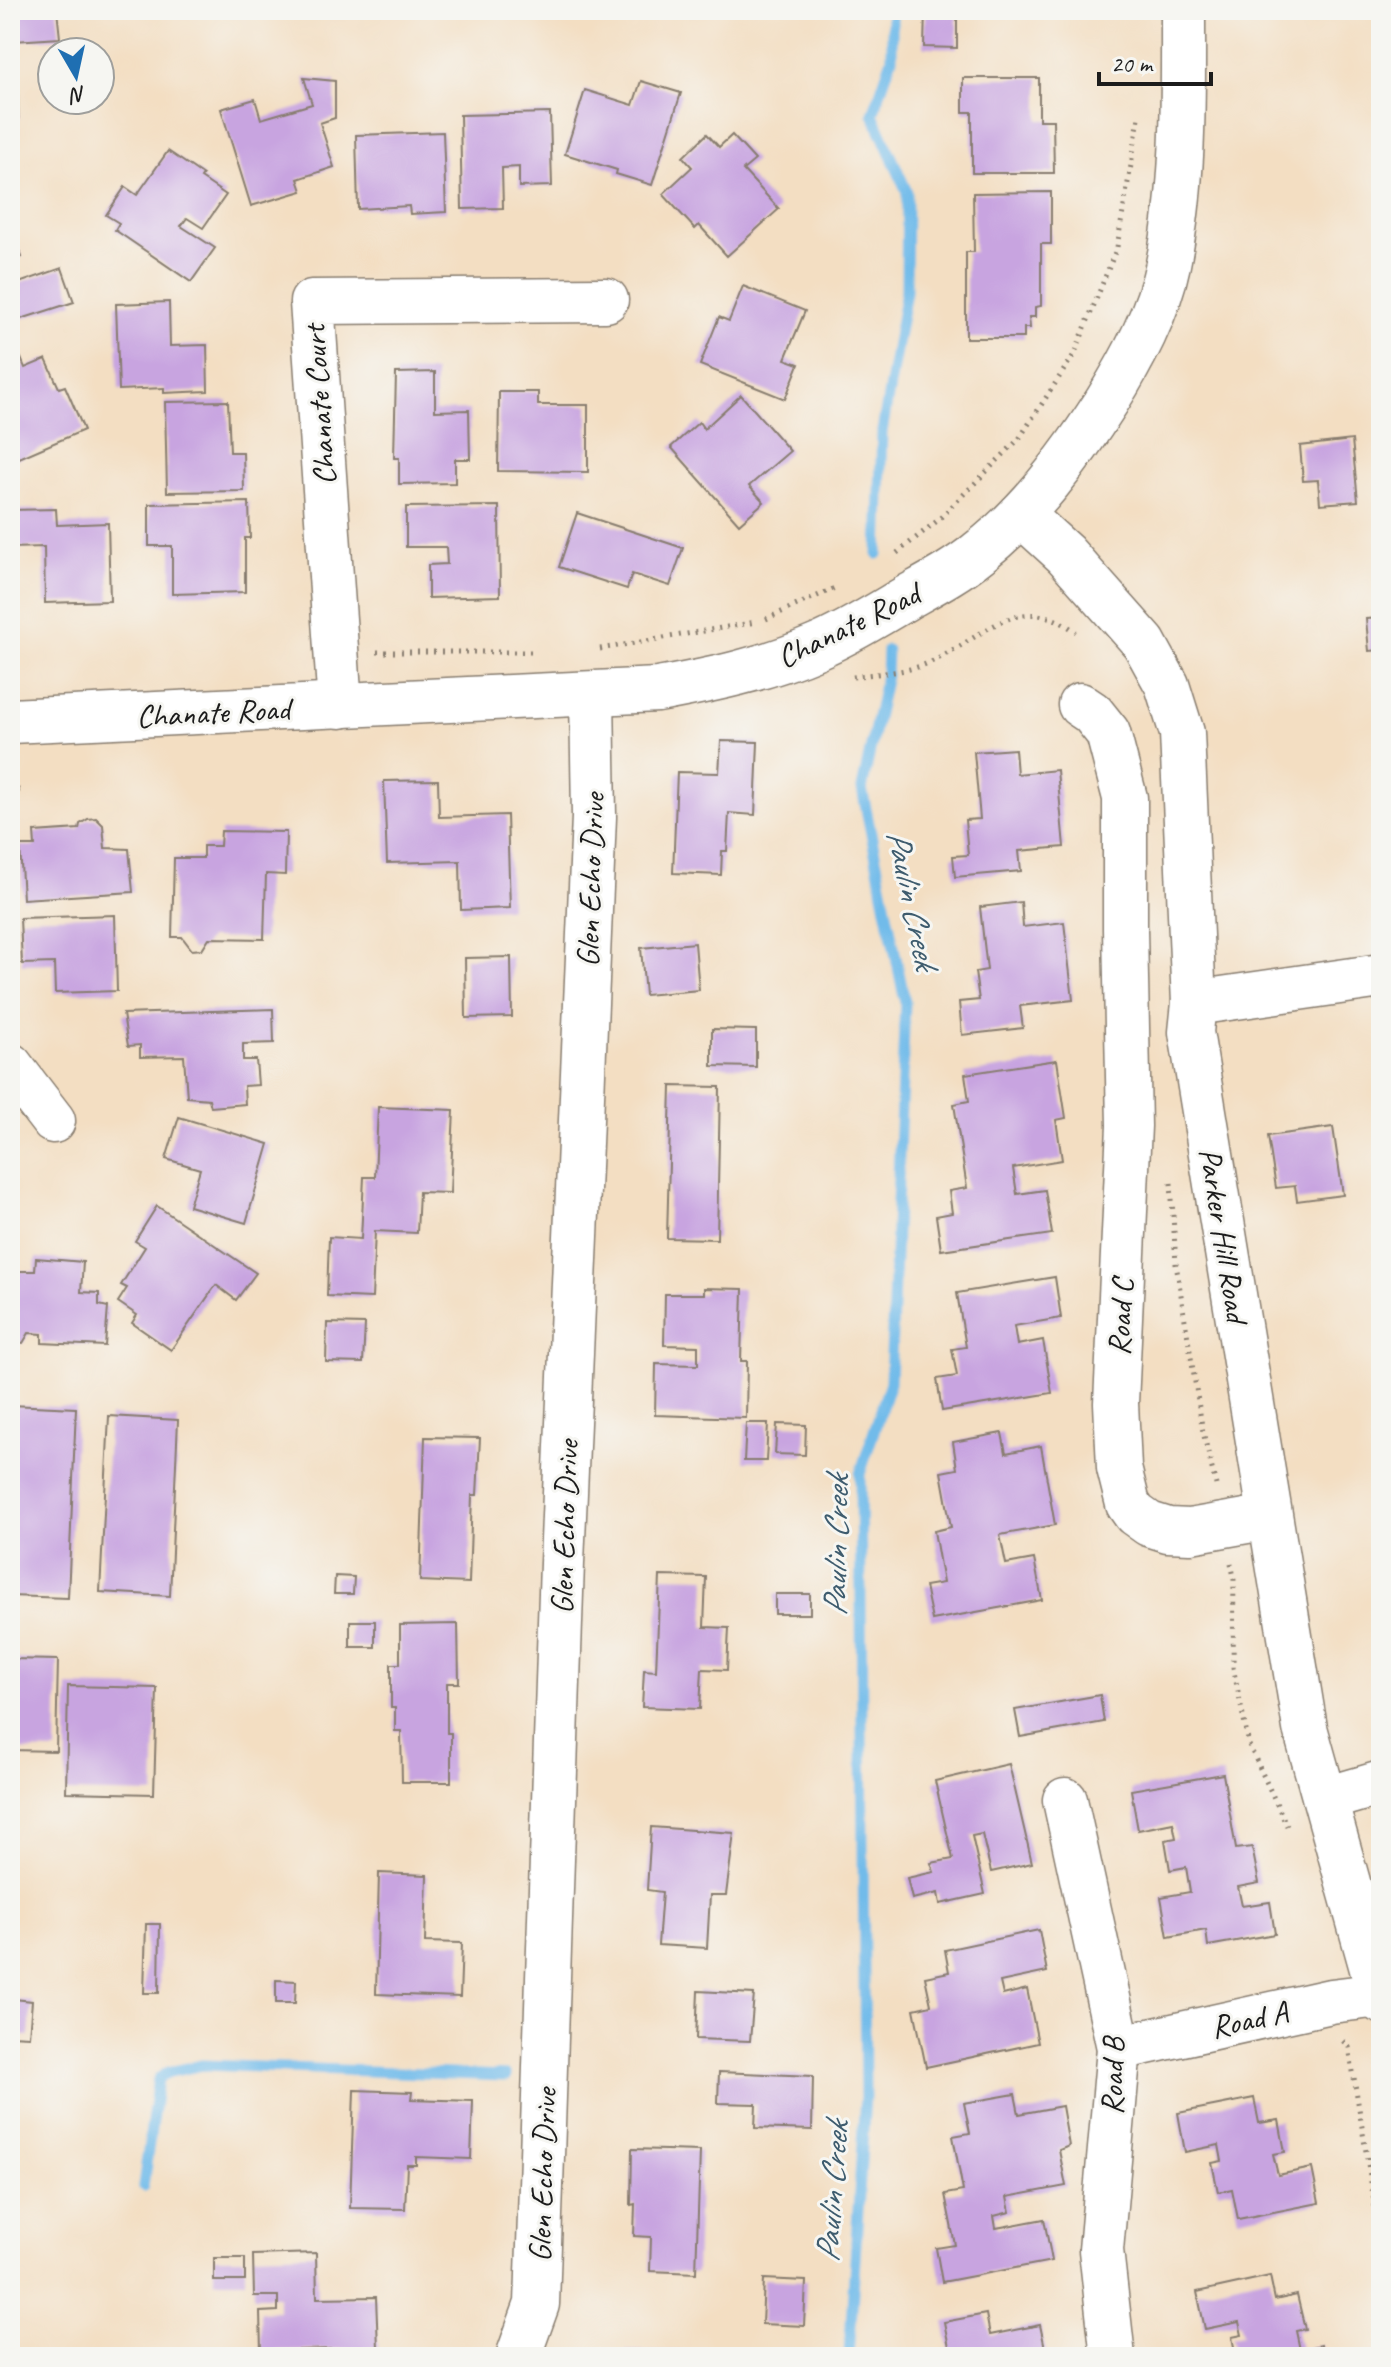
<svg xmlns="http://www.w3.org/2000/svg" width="1391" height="2367" font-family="Caveat,sans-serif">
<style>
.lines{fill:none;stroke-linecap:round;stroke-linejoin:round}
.stream{stroke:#71bbea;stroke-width:11}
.building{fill:#c8a4e0}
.minor-casing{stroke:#887d6f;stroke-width:47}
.path{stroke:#887d6f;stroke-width:5;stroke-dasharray:2 6;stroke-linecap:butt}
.minor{stroke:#fff;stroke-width:44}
.labels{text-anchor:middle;stroke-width:6;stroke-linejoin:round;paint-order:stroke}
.street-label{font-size:32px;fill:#1c1c1c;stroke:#f6f6f2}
.water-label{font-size:34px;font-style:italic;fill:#3e5c6e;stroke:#f6f6f2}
</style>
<rect width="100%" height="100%" fill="#f6f6f2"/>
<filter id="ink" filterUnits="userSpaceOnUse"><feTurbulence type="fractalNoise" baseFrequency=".0125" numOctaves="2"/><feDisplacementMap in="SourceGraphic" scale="16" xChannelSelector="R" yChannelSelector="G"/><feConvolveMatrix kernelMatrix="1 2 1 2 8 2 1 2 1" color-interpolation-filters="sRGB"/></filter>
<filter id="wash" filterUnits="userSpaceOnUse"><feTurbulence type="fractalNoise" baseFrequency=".006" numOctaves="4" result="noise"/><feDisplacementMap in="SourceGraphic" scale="32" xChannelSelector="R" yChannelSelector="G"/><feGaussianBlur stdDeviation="1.8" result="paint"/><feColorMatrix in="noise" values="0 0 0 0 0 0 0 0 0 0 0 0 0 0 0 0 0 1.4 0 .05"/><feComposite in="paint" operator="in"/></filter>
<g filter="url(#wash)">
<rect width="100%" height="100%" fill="#f3dec2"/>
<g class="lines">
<!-- stream -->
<g class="stream">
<path d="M878,554L882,432L906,291L907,192L873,114L892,58V10"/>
<path d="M143,2186L158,2079L169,2072L202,2065L506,2076"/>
<path d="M849,2357L865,2096L860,1474L890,1382L905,1002L862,789L886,675L887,650"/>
</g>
</g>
<g id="blocks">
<!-- building -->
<g class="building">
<path d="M10,10H57L60,38L14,41L13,30L10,31Z"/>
<path d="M925,10H957V48L924,47Z"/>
<path d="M1005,10H1060V17L1005,12Z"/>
<path d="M304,78L335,81V118L320,123L334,167L298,179L302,191L251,206L221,109L255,99L261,119L312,104Z"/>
<path d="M963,78H1039V120H1053L1054,173H972V112H963Z"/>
<path d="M641,81L681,93L652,185L616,174L617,170L565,154L585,90L633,105Z"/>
<path d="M10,88H18L19,178H10Z"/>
<path d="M550,113L552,186L519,187V167L502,168L503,208L462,209L460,115Z"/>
<path d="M443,132L446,212L410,214L409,206L358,209L356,135Z"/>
<path d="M707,134L719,147L732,135L755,160L743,170L779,209L727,256L699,225L695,229L663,194L692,167L683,157Z"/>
<path d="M168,151L203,175L201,178L226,195L203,228L187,218L181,226L215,248L191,282L115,230L119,223L106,215L125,187L137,195Z"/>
<path d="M1051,192V244H1041V306L1035,307V317H1029L1030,328H1024V338H966V252H974L973,193Z"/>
<path d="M10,223L22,257L10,261Z"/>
<path d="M62,268L74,302L21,319L10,286Z"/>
<path d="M743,286L805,311L785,359L799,364L785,399L700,365L719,317L729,321Z"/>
<path d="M169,302L170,346L207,345L208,391L164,393V388L119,390L116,304Z"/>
<path d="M21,358L25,368L46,359L59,388L65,386L84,430L10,462V363Z"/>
<path d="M435,372V411L469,410L470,459H455V483L399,484V458H394L396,373Z"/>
<path d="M499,392H538V405H588V472L498,471Z"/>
<path d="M741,395L790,451L749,486L764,502L739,524L671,447L699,422L704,429Z"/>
<path d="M228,401L230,452H243L244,491L167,492L165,402Z"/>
<path d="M1352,440L1358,501L1320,504L1318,480L1303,481L1300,446Z"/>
<path d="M249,502L250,538H245V592L172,594V546H149V504Z"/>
<path d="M499,506L500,596L428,598V565L447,564L446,547H406V507Z"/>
<path d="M56,509L57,525L108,523L110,601L45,603L44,547L10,548V510Z"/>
<path d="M577,513L683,548L670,586L632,574L627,589L559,567Z"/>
<path d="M1381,618V650L1369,651L1366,619Z"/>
<path d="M721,741L758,742L755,815L729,813L727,851H722L721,875L673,873L677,772L719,773Z"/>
<path d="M1015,749L1017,774L1057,770L1064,847L1019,851L1021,871L955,877L953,856L968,855L965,820L980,819L974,752Z"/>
<path d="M438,780L439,817L507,815L510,908L461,910L460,861L387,863L384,781Z"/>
<path d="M96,818L103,825L105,848L129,849L133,892L23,899L20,846H35L34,832L79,829L80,824L88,819Z"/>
<path d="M221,831L286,832L285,875L266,874L264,939L209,938L202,949L192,950L182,937H172L174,858H203V846H220Z"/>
<path d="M1021,902L1023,927L1064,922L1073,1000L1020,1006L1023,1028L962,1035L959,1002L979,1000L975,972L987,970L980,907Z"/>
<path d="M115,915L117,991L55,993L54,963L22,964L20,918Z"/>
<path d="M695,943L699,990L645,995L641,948Z"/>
<path d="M511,957L512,1017L466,1018L465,958Z"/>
<path d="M273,1009L274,1043L243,1044V1060H256L258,1085L244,1086L245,1104L211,1107L209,1099L187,1097L184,1056L140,1057V1045L128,1046L123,1014Z"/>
<path d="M712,1029L756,1030V1067L712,1066Z"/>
<path d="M1057,1060L1066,1118L1056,1120L1062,1160L1013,1168L1017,1194L1045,1190L1052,1234L941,1250L936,1216L952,1213L949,1191L967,1188L954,1104L969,1101L965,1074Z"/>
<path d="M671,1086L720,1087L717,1239L667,1238Z"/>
<path d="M378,1107L454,1110L450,1193L419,1192L417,1233L375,1231L372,1298L327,1296L329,1237L361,1239L364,1177H375Z"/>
<path d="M179,1117L269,1144L246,1223L189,1206L200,1169L166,1159Z"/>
<path d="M1333,1127L1343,1195L1297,1201L1295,1186L1276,1188L1268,1136Z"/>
<path d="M157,1206L256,1273L236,1300L216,1285L171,1350L132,1323L137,1315L118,1302L127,1288L121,1285L145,1247L135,1241Z"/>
<path d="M36,1258L83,1262L81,1292L99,1293V1305L108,1307L105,1346L42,1343V1334L29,1333L23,1343L10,1342V1266H15L17,1271H35Z"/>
<path d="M1055,1277L1061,1318L1014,1326L1017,1345L1043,1340L1052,1393L942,1411L937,1379L957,1376L952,1349L966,1347L957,1293Z"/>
<path d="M704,1288L743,1289L741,1361H747L746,1418L655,1415L656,1364L698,1365V1346L664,1345L665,1294H704Z"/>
<path d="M327,1323L365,1324L363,1363L326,1362Z"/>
<path d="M10,1405L76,1408L68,1598L10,1596Z"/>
<path d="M109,1416L178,1420L170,1596L100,1592Z"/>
<path d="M746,1423H768L766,1461H744Z"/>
<path d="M777,1424L806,1425L805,1455L775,1454Z"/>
<path d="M1002,1433L1006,1453L1041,1446L1055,1525L1000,1535L1006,1564L1034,1559L1042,1600L932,1620L925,1586L943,1583L934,1531L951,1527L941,1472L957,1469L953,1442Z"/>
<path d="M425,1437L480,1438L477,1495H472L469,1583L420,1581Z"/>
<path d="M335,1576L354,1577L353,1594H334Z"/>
<path d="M660,1576L706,1577L704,1627L729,1628L727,1670L702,1669L700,1709L642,1707L644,1670L656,1671Z"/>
<rect x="775" y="1594" width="35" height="20"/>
<rect x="350" y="1621" width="25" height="26"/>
<path d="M458,1624L459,1683H447V1733H451V1782H402L401,1731H395V1708H391V1664H400V1625Z"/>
<path d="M10,1659L58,1660L56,1751L10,1750Z"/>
<path d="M68,1686L157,1688L154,1794L66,1792Z"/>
<path d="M1100,1695L1104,1722L1020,1737L1015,1710Z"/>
<path d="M1009,1764L1032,1863L991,1872L982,1834L972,1836L985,1894L940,1904L938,1893L912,1899L907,1878L934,1872L931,1863L953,1859L935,1781Z"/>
<path d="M1223,1774L1236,1849L1252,1847L1259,1883L1238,1887L1242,1906L1270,1902L1275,1934L1208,1946L1206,1930L1168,1937L1161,1897L1190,1892L1186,1867L1170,1870L1165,1840L1176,1838L1173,1823L1138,1830L1131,1790Z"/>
<path d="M651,1827L734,1833L726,1895H710L707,1948L658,1945L662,1892L647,1890Z"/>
<path d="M379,1873L427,1875L425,1942L462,1943L460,1997L376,1994Z"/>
<path d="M146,1924H160L159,1993H144Z"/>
<path d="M1039,1930L1047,1972L1000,1982L1003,1995L1027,1989L1038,2043L926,2067L914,2009L931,2005L925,1977L949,1972L945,1950Z"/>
<path d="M276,1980L296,1981L295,2003H276Z"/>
<path d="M698,1991L754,1994L750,2041L696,2039Z"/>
<path d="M14,1999L32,2001L29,2036L11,2035Z"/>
<path d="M719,2072L813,2076L812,2130L755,2128L756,2104L718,2103Z"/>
<path d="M354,2090L412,2092L411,2099L473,2101L471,2159L416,2157V2165H407L405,2209L350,2208Z"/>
<path d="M1015,2094L1019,2114L1062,2106L1069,2146L1059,2150L1066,2186L1007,2197L1010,2212L994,2216L996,2228L1044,2219L1052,2261L942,2282L936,2248L955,2245L945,2194L963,2191L953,2136L970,2133L964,2103Z"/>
<path d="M1254,2098L1259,2123L1279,2120L1285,2152L1273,2154L1278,2175L1312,2168L1319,2203L1238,2219L1232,2189L1218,2192L1212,2163L1222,2161L1219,2145L1185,2152L1178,2113Z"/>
<path d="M632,2149L700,2151L696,2273L650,2271L651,2237L634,2236L635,2204L631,2205Z"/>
<path d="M316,2253L317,2298L376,2297L378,2348L261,2351L260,2312L278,2311V2296H254L253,2255Z"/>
<rect x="214" y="2258" width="31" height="23"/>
<path d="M1270,2276L1275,2300L1297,2295L1305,2329L1296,2331L1300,2350L1321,2345L1324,2357H1236L1232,2337L1242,2335L1239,2322L1205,2329L1197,2292Z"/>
<path d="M764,2279L806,2281L804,2326L762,2324Z"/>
<path d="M986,2314L990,2335L1040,2325L1047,2357H951L944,2322Z"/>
<rect x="626" y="2351" width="55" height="6"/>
</g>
</g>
</g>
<g filter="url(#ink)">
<use href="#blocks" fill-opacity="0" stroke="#887d6f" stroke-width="2"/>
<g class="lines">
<!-- minor casing -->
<g class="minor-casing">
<g id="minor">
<path d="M1021,514L1065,554L1144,643L1167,685L1182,733L1194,1003L1191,1032L1305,1728L1381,2001"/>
<path d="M1080,705L1092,713L1108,733L1125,798V929L1129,1126L1116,1403L1119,1468L1128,1504L1135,1514L1149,1524L1168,1530L1190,1531L1269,1517"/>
<path d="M340,706L312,302L606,300"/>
<path d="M10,721L658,690C712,680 765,669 816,647C847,634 877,615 906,598C931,584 956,571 978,553C1030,513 1072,456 1107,401C1133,359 1158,313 1168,264C1185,181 1183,94 1183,10"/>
<path d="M1194,1003L1381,976"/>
<path d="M10,1065L53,1121"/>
<path d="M1326,1799L1381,1783"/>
<path d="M1065,1800L1119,2048L1101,2250L1113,2357"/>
<path d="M1119,2048L1331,2001L1380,1995"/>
<path d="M518,2357L537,2304L562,1563L594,817L592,694"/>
</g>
</g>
<!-- path -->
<g class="path">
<path d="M897,553L937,521L1019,439L1075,353L1117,247L1139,118"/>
<path d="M766,619L837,587"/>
<path d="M600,649L756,622"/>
<path d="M377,652H535"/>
<path d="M853,677C876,673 904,673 926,664C980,643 1016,586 1076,632"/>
<path d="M10,792L23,789"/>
<path d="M1171,1183L1176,1264L1203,1432L1216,1485"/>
<path d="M1231,1563L1234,1577L1233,1667L1249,1745L1287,1826"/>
<path d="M1343,2041L1349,2047L1381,2244"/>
</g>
<!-- minor -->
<use href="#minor" class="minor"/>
</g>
</g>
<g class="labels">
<!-- street labels -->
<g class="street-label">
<text transform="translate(319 405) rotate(-94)" y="11">Chanate Court</text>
<text transform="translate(848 625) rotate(-26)" y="11">Chanate Road</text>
<text transform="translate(213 712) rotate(-3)" y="11">Chanate Road</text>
<text transform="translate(590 880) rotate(-88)" y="11">Glen Echo Drive</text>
<text transform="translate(1224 1235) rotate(81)" y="11">Parker Hill Road</text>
<text transform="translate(1120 1317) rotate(-87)" y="11">Road C</text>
<text transform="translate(564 1527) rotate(-88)" y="11">Glen Echo Drive</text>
<text transform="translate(1249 2019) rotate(-12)" y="11">Road A</text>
<text transform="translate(1112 2076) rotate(-89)" y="11">Road B</text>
<text transform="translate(542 2175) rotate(-88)" y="11">Glen Echo Drive</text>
</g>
<!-- water labels -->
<g class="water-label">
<text transform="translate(913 899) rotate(78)" y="12">Paulin Creek</text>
<text transform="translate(835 1546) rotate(-89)" y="12">Paulin Creek</text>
<text transform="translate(831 2192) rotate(-86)" y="12">Paulin Creek</text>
</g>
</g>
<!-- margin -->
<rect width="1391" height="2367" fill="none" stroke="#f6f6f2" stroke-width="40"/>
<!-- north arrow -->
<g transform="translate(76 76) rotate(171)"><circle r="38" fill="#f6f6f2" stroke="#9f9f9c" stroke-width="2"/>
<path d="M0-6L14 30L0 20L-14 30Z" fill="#1f6fb2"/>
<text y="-12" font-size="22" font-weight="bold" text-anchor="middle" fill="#1c1c1c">N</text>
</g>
<!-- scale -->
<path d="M1099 72v12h112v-12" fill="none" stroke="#1c1c1c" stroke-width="4"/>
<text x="1111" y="72" font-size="24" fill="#1c1c1c" stroke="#f6f6f2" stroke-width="6" paint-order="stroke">20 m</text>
</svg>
